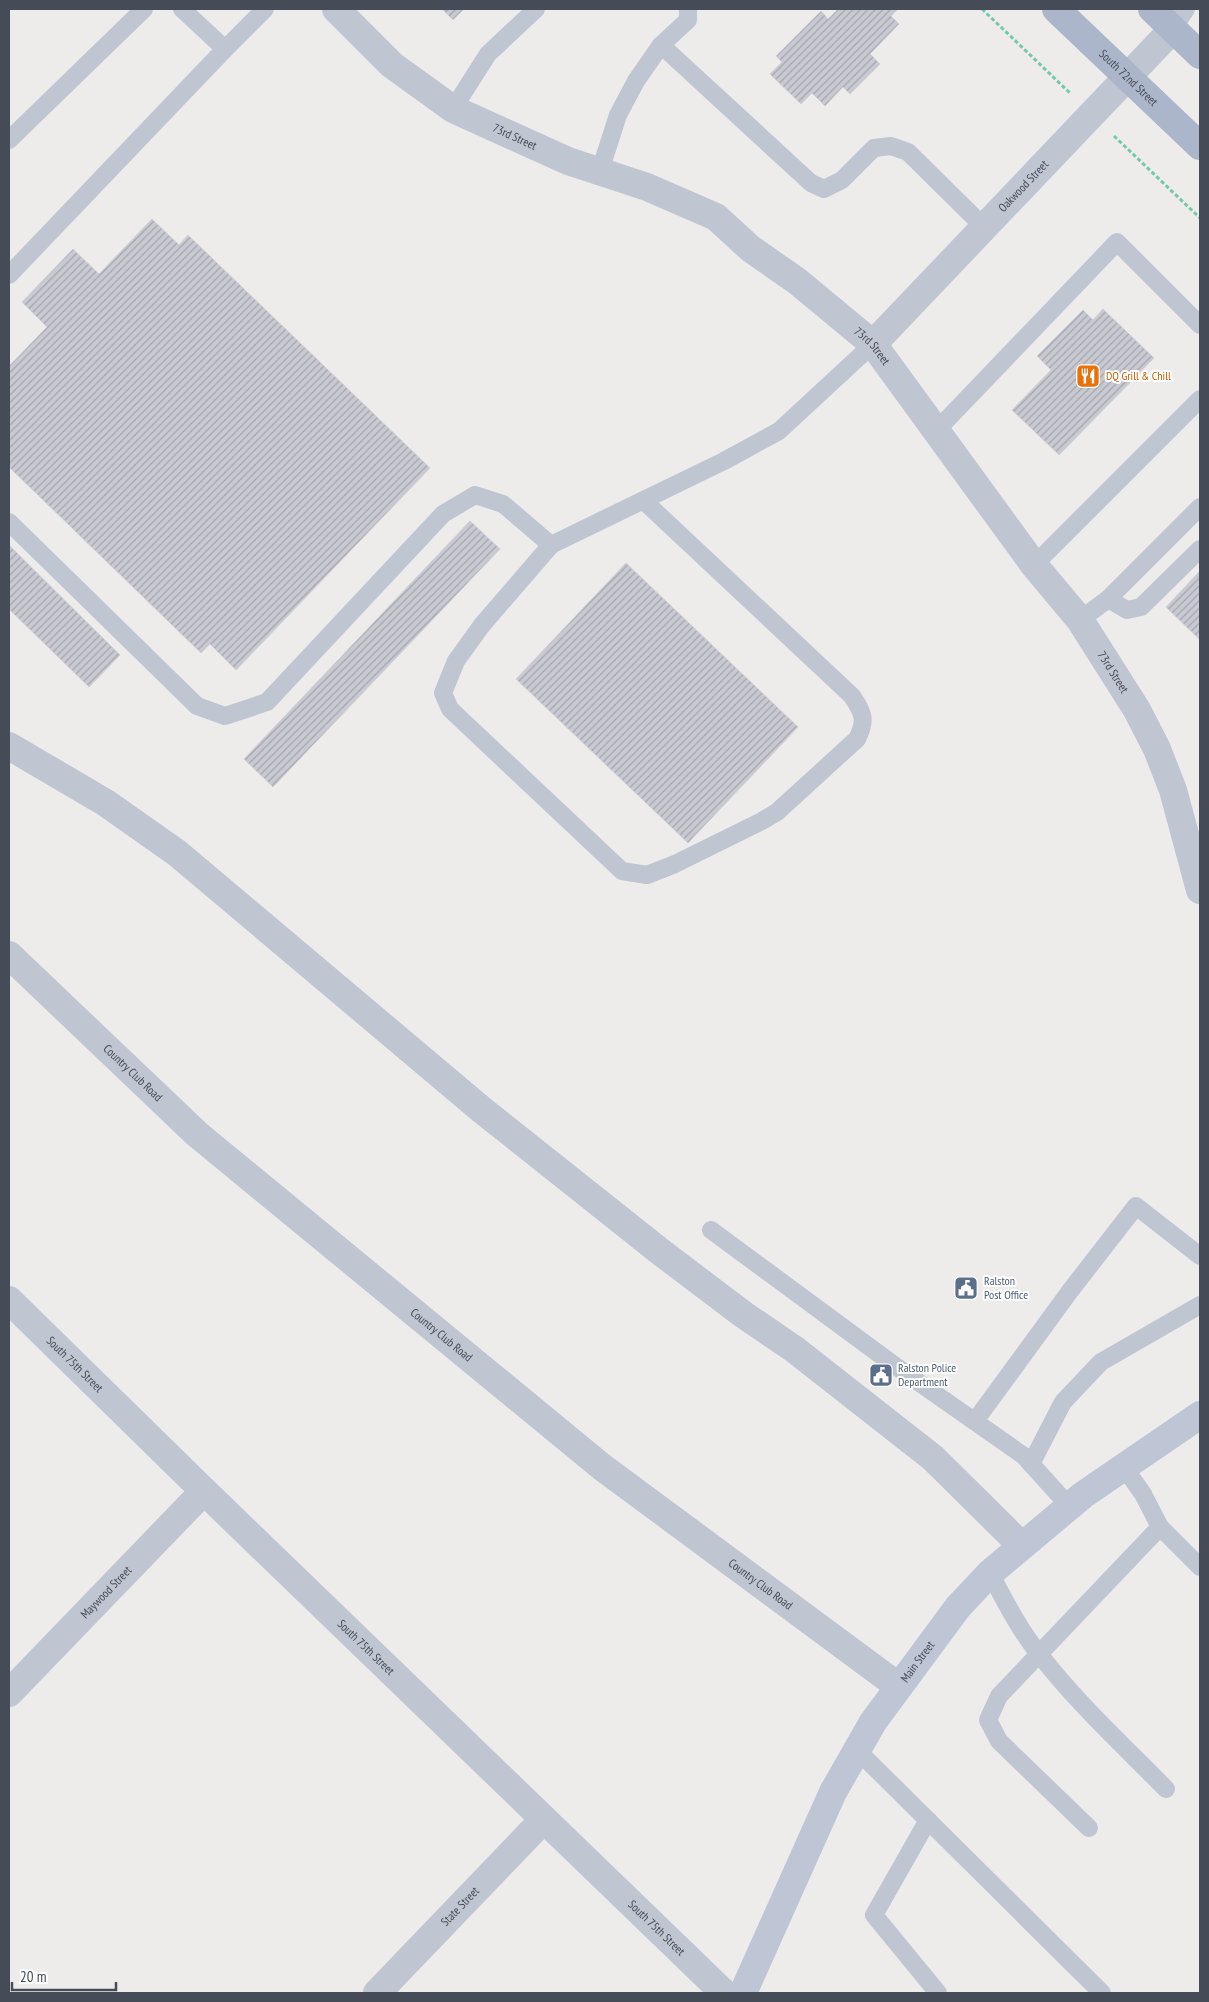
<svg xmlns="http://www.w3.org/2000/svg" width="1209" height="2002" font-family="'PT Sans Narrow',sans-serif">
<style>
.building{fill:url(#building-hatch);stroke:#cfd0d7}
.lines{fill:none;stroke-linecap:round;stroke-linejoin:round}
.path{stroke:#74c8ac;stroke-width:3;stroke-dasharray:4 2.5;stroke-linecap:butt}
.lane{stroke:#bfc5d1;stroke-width:18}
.street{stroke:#bfc5d1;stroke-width:28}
.secondary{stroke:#bec5d4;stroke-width:28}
.primary{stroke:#acb6ca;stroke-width:28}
.labels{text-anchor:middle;stroke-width:4;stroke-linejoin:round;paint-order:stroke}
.street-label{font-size:12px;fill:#454c58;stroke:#fff}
.food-label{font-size:12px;fill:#c56008;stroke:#fff;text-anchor:start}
.service-label{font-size:12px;fill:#4e5e75;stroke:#fff;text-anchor:start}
</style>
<defs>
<pattern id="building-hatch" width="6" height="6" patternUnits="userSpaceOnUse" patternTransform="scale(1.25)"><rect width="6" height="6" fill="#c9c9d1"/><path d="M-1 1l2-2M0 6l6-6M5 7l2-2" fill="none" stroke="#a5a5ac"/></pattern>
</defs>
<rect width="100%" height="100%" fill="#eeeceb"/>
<!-- building -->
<g class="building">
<path d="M442,9H464L453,20Z"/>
<path d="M838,9H898L891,16L899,24L870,54L880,64L850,94L843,87L825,106L812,93L801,104L770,74L782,62L776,56L821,11L828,19Z"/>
<path d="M152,219L179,245L188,235L430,468L236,670L210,644L201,653L9,467V366L47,327L22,302L73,249L99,274Z"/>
<path d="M1103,309L1154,358L1059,455L1012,410L1051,370L1037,356L1083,310L1093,320Z"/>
<path d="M470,521L500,549L273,787L244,759Z"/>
<path d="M9,545L120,655L89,687L9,609Z"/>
<path d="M626,563L798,727L688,843L516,679Z"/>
<path d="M1200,571V640L1166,607Z"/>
</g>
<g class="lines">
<!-- path -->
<g class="path">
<path d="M982,9L1070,93"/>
<path d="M1114,136L1200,218"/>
</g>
<!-- lane -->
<g class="lane">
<path d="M688,9V20L661,45L811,183L824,189L842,180L874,148L891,146L908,152L984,227"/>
<path d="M1173,29L1186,9"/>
<path d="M225,49L265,9"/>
<path d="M453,109L488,54L536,9"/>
<path d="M9,140L144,9"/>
<path d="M600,171L618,115L636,81L661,45"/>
<path d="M9,275L225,49L182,9"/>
<path d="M936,431L1117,242L1200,325"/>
<path d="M9,522L197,706L225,716L267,702L443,514L475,495L503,504L551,545L724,461L779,431L873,344"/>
<path d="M551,545L482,625L456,661L443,693L450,709L622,871L647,875L675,864L762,821L777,812L857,739C867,719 863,713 852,696L644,501"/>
<path d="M1034,565L1200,399"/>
<path d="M1108,599L1127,610L1141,607L1200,549"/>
<path d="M1080,620L1108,599L1200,507"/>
<path d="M711,1230L894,1365L1024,1456L1069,1506"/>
<path d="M975,1421L1070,1291L1136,1206L1200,1256"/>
<path d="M1031,1464L1063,1402L1101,1362L1200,1305"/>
<path d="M1124,1467L1143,1494L1160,1527L1200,1567"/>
<path d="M990,1573C1005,1601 1020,1631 1040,1655C1077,1703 1123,1745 1166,1789"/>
<path d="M857,1750L1102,1993"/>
<path d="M928,1820L874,1915L938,1993"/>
<path d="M1089,1828L999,1741L988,1720L999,1696L1160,1527"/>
</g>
<!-- street -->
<g class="street">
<path id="s1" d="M336,9L392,65L453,109L568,161L647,187L716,217L751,249L797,281L873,344L1034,565L1080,620L1137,710L1157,749L1173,790L1200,890"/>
<path id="s2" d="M873,344L1173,29"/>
<path d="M9,746L106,803L177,853L482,1110L662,1253L744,1315L794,1349L933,1458L1022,1546"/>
<path id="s3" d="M9,955L197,1134L602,1467L898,1686"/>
<path id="s4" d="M9,1300L204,1491L724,1993"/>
<path id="s5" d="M9,1693L204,1491"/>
<path id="s6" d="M377,1993L544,1819"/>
</g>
<!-- secondary -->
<path class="secondary" id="s7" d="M743,1993L833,1792L873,1722L958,1607L990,1573L1083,1495L1200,1415"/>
<!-- primary -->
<g class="primary">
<path id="s8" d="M1056,9L1200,146"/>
<path d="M1152,9L1200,55"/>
</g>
</g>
<!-- icons -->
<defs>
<g id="restaurant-square" transform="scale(1.25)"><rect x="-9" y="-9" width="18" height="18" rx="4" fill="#e8710a" stroke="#fff"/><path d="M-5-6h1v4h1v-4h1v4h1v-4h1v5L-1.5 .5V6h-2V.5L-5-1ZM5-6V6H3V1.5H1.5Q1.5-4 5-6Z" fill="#fff"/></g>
<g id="civic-square" transform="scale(1.25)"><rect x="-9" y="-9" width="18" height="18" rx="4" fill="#5c6f8a" stroke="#fff"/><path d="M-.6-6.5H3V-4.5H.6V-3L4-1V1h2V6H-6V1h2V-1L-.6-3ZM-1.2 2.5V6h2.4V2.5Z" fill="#fff"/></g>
</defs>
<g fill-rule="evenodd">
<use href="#restaurant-square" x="1088" y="376"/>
<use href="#civic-square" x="966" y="1288"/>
<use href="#civic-square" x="881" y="1375"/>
</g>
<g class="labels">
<!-- street labels -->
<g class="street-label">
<text dy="4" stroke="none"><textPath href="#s8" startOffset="100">South 72nd Street</textPath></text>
<text dy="4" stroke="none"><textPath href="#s1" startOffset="222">73rd Street</textPath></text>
<text dy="4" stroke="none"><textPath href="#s2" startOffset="218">Oakwood Street</textPath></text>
<text dy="4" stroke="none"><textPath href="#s1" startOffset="642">73rd Street</textPath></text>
<text dy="4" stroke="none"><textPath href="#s1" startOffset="1048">73rd Street</textPath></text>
<text dy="4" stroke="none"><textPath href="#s3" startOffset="171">Country Club Road</textPath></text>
<text dy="4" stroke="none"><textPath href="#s3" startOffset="576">Country Club Road</textPath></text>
<text dy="4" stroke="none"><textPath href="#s4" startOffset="92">South 75th Street</textPath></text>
<text dy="4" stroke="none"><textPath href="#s3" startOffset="981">Country Club Road</textPath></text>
<text dy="4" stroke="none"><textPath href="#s5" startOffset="140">Maywood Street</textPath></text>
<text dy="4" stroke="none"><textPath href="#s4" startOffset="498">South 75th Street</textPath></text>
<text dy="4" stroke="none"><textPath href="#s7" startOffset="376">Main Street</textPath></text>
<text dy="4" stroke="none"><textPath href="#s6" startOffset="120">State Street</textPath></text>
<text dy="4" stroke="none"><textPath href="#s4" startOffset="902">South 75th Street</textPath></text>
</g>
<!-- food labels -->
<g class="food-label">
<text x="1106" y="380">DQ Grill &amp; Chill</text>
</g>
<!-- service labels -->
<g class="service-label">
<text x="984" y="1285">Ralston<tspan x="984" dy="14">Post Office</tspan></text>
<text x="898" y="1372">Ralston Police<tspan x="898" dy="14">Department</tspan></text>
</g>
</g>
<!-- border -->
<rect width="1209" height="2002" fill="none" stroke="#454c58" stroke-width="20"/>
<!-- scale -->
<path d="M12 1982v8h104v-8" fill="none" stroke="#454c58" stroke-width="2.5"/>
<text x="20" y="1982" font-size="15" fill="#454c58" stroke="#ffffff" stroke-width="4" paint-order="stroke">20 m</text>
</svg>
